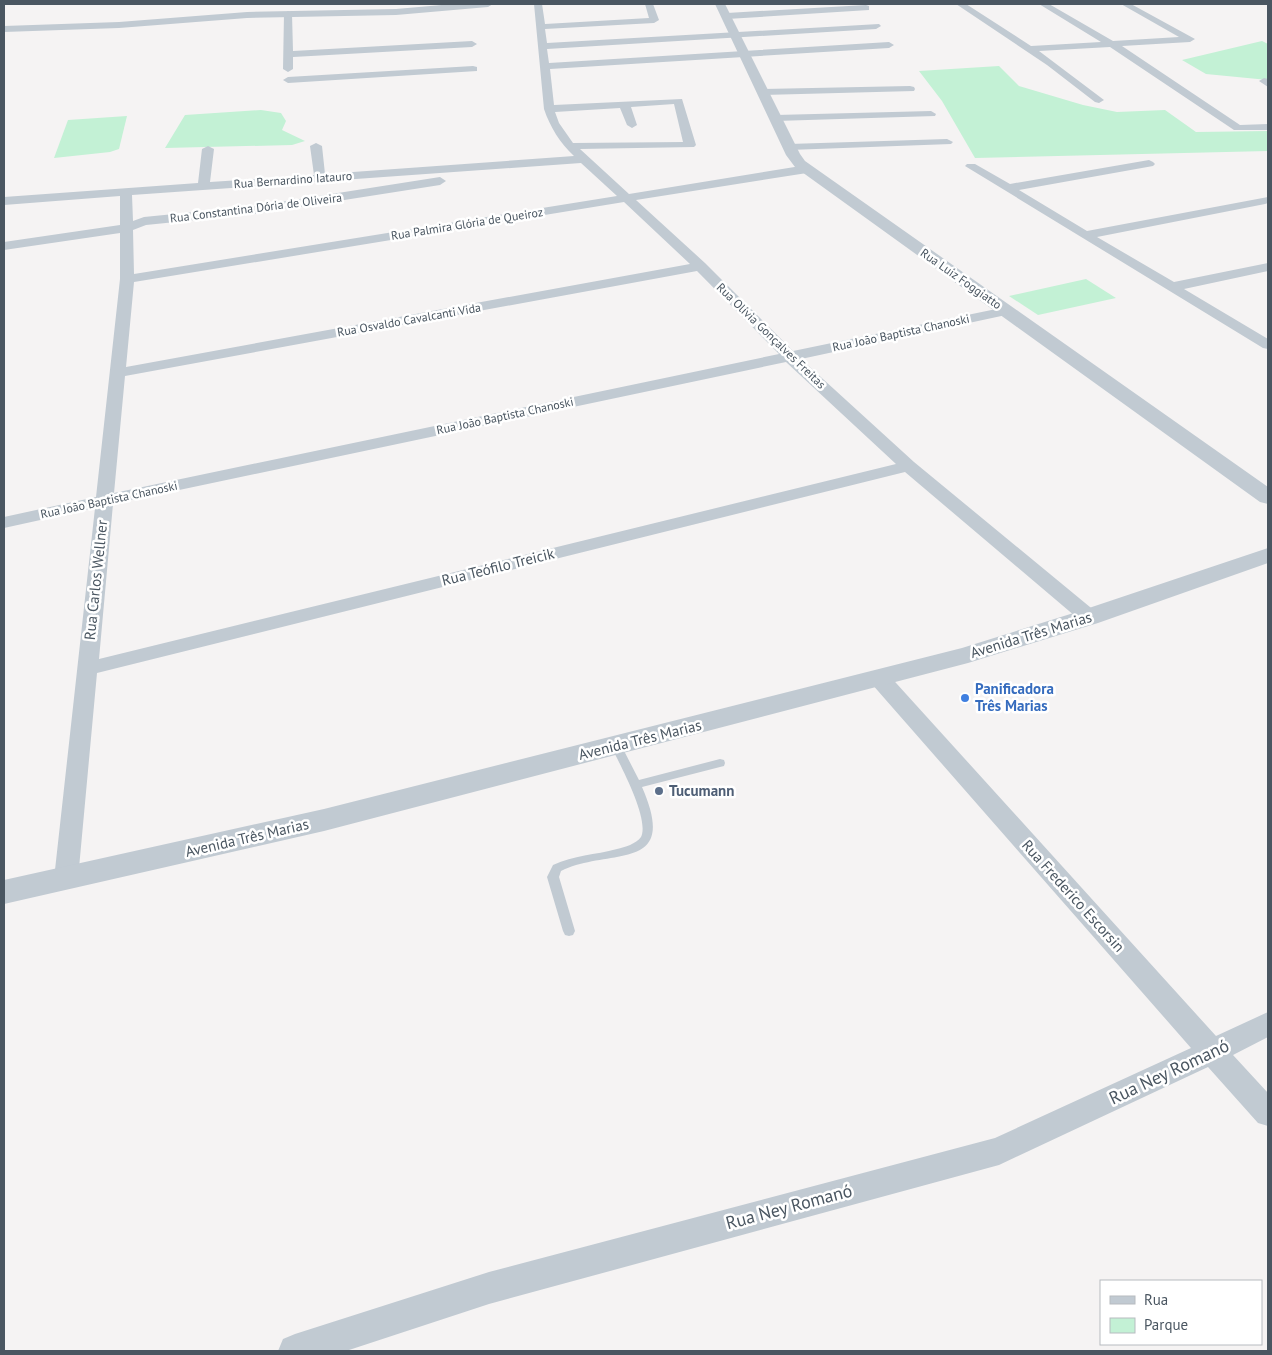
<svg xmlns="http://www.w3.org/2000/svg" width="1272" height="1355" font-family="'PT Sans',sans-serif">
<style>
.green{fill:#c3f1d5}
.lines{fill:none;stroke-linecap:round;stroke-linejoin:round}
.service{fill:#c1cad2;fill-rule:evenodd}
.minor{fill:#c1cad2;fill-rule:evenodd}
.tertiary{fill:#c1cad2;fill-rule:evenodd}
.shop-dot{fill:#3f7fe0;stroke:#fff;stroke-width:2}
.service-dot{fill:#5c6f8a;stroke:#fff;stroke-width:2}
.labels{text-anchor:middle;stroke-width:5;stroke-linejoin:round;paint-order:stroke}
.far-street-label{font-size:12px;fill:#4a5661;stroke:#fff}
.street-label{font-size:15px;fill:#4a5661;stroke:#fff}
.shop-label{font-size:15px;font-weight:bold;fill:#366cbe;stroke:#fff;text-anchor:start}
.service-label{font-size:15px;font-weight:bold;fill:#4e5e75;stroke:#fff;text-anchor:start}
.near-street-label{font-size:18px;fill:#4a5661;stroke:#fff}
</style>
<rect width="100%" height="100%" fill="#f5f3f3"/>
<!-- green -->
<g class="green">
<path d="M1262,41L1268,44V80L1206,74L1182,60Z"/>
<path d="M999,66L1019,86L1083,105L1117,112L1165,110L1196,132L1268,131V151L975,158L942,101L919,71Z"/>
<path d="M261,110L281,113L286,121L282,130L305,141L292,145L165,148L185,115Z"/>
<path d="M127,116L119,149L110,152L54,158L68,120Z"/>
<path d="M1086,279L1116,298L1038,315L1009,296Z"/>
</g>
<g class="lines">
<!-- service -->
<path class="service" d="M616,742L620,743L639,780L720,759L724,760L725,763L724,766L720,767L642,787C680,874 610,847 561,871L559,877L575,931L573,935L569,936L565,935L563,931L547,877L553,865C574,855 595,855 617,849C625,847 636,844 641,837C650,819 619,763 611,746L612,743Z"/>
<!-- minor -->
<g class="minor">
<path d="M534,4H542L545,24L649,18L645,4H653L659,20L654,23L545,29L547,43L879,24L881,26L876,29L547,49L549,63L889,42L894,45L889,48L550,69L554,105L682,99L696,145L694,147L580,149L629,194L807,165L811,166L813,169L811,172L807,173L636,200L705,263L793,351L1006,307L1011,308L1013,311L1011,314L1006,315L801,359L914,462L1096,612L1099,617L1096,622L1089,623L1082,622L905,472L97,673L78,879L75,886L66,889L57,886L54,879L95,508L4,528V517L96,497L120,279V233L4,250V242L120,225V196L4,205V197L198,183L202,149L208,146L214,149L210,182L314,175L310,146L316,143L322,146L325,174L574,156C560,143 550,127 544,109ZM674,104L683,142L573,143L559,123L555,112L620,108L627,125L632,128L637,125L631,107ZM581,163L617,196L134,274L133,230L146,225L255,214L440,185L446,181L440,177L255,206L144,217L133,221L132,195ZM624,202L690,264L126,367L134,282ZM697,271L779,354L114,493L125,376ZM786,362L896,464L99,659L113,504Z"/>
<path d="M956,4H966L1031,46L1101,42L1039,4H1049L1113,41L1179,37L1121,4H1131L1195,39L1190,42L1122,46L1240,125L1268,124V130H1234L1110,47L1039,51L1104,100L1099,103L1095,102L1047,65Z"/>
<path d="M866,5L869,6V10L727,19L723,16L727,13Z"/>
<path d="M288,11L292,14L293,51L472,41L477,44L472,47L293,57V69L288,72L283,69L284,14Z"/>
<path d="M473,66L477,67V71L288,83L283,80L288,77Z"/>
<path d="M1264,78L1268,79V87L1259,81Z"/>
<path d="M910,86L914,87L915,89L914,91L763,95L758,92L763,89Z"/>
<path d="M931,111L936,114L935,116L776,121L771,118L776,115Z"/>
<path d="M947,139L953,142L951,144L789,150L783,147L789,144Z"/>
<path d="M1149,160L1153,162L1155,164L1153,166L1019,190L1087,231L1268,197V203L1265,204L1097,237L1174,282L1268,263V271L1184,289L1268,339V349L1263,348L965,166L967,164H975L1010,184Z"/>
<path d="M879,671L887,673L1216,1036L1268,1012V1037L1233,1055L1268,1093V1126L1258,1123L1208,1067L999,1165L489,1304L346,1351H278L283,1339L295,1334L489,1272L995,1138L1191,1048L871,683L868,678L871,673Z"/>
</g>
<!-- tertiary -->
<g class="tertiary">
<path d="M453,4H493L488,7L396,15L247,18L119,28L4,32V26L119,22L247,12L396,9Z"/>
<path d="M715,4H725L800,154L805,161L1268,487V504L1260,502L795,167L786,155Z"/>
<path d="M1268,548V563L1098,623L968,663L324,831L4,904V880L324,809L962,648L1080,611Z"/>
</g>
</g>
<!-- markers -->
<circle class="shop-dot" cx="965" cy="698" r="5"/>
<circle class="service-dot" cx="659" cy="791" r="5"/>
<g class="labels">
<!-- far-street labels -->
<g class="far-street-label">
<text transform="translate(293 180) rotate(-4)" y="4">Rua Bernardino Iatauro</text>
<text transform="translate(256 208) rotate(-7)" y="4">Rua Constantina Dória de Oliveira</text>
<text transform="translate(467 224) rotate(-9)" y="4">Rua Palmira Glória de Queiroz</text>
<text transform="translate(961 279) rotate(35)" y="4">Rua Luiz Foggiatto</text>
<text transform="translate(409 320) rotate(-10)" y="4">Rua Osvaldo Cavalcanti Vida</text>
<text transform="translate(901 333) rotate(-12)" y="4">Rua João Baptista Chanoski</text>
<text transform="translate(771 336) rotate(44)" y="4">Rua Olívia Gonçalves Freitas</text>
<text transform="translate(505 416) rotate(-12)" y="4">Rua João Baptista Chanoski</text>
<text transform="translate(109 500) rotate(-12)" y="4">Rua João Baptista Chanoski</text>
</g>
<!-- street labels -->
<g class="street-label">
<text transform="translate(498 567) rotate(-14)" y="5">Rua Teófilo Treicik</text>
<text transform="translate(96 580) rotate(-84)" y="5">Rua Carlos Wellner</text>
<text transform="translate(1031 635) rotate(-17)" y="5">Avenida Três Marias</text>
<text transform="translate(640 740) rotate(-14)" y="5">Avenida Três Marias</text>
<text transform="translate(247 838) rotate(-13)" y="5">Avenida Três Marias</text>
<text transform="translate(1073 896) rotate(48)" y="5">Rua Frederico Escorsin</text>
</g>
<!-- shop labels -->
<g class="shop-label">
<text x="975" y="694">Panificadora<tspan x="975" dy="17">Três Marias</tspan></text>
</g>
<!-- service labels -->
<g class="service-label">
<text x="669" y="796">Tucumann</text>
</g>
<!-- near-street labels -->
<g class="near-street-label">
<text transform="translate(1169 1072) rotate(-25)" y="6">Rua Ney Romanó</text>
<text transform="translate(789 1207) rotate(-15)" y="6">Rua Ney Romanó</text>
</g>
</g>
<!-- border -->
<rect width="1272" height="1355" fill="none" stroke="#4a5661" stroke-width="10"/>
<!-- legend -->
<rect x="1100" y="1280" width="162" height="65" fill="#ffffff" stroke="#b7bbc0"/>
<rect x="1110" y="1296" width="25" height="8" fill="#c1cad2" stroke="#b7bbc0"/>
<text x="1144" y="1305" font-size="15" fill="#4a5661">Rua</text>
<rect x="1110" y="1318" width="25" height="15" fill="#c3f1d5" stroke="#b7bbc0"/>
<text x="1144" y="1330" font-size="15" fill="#4a5661">Parque</text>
</svg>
